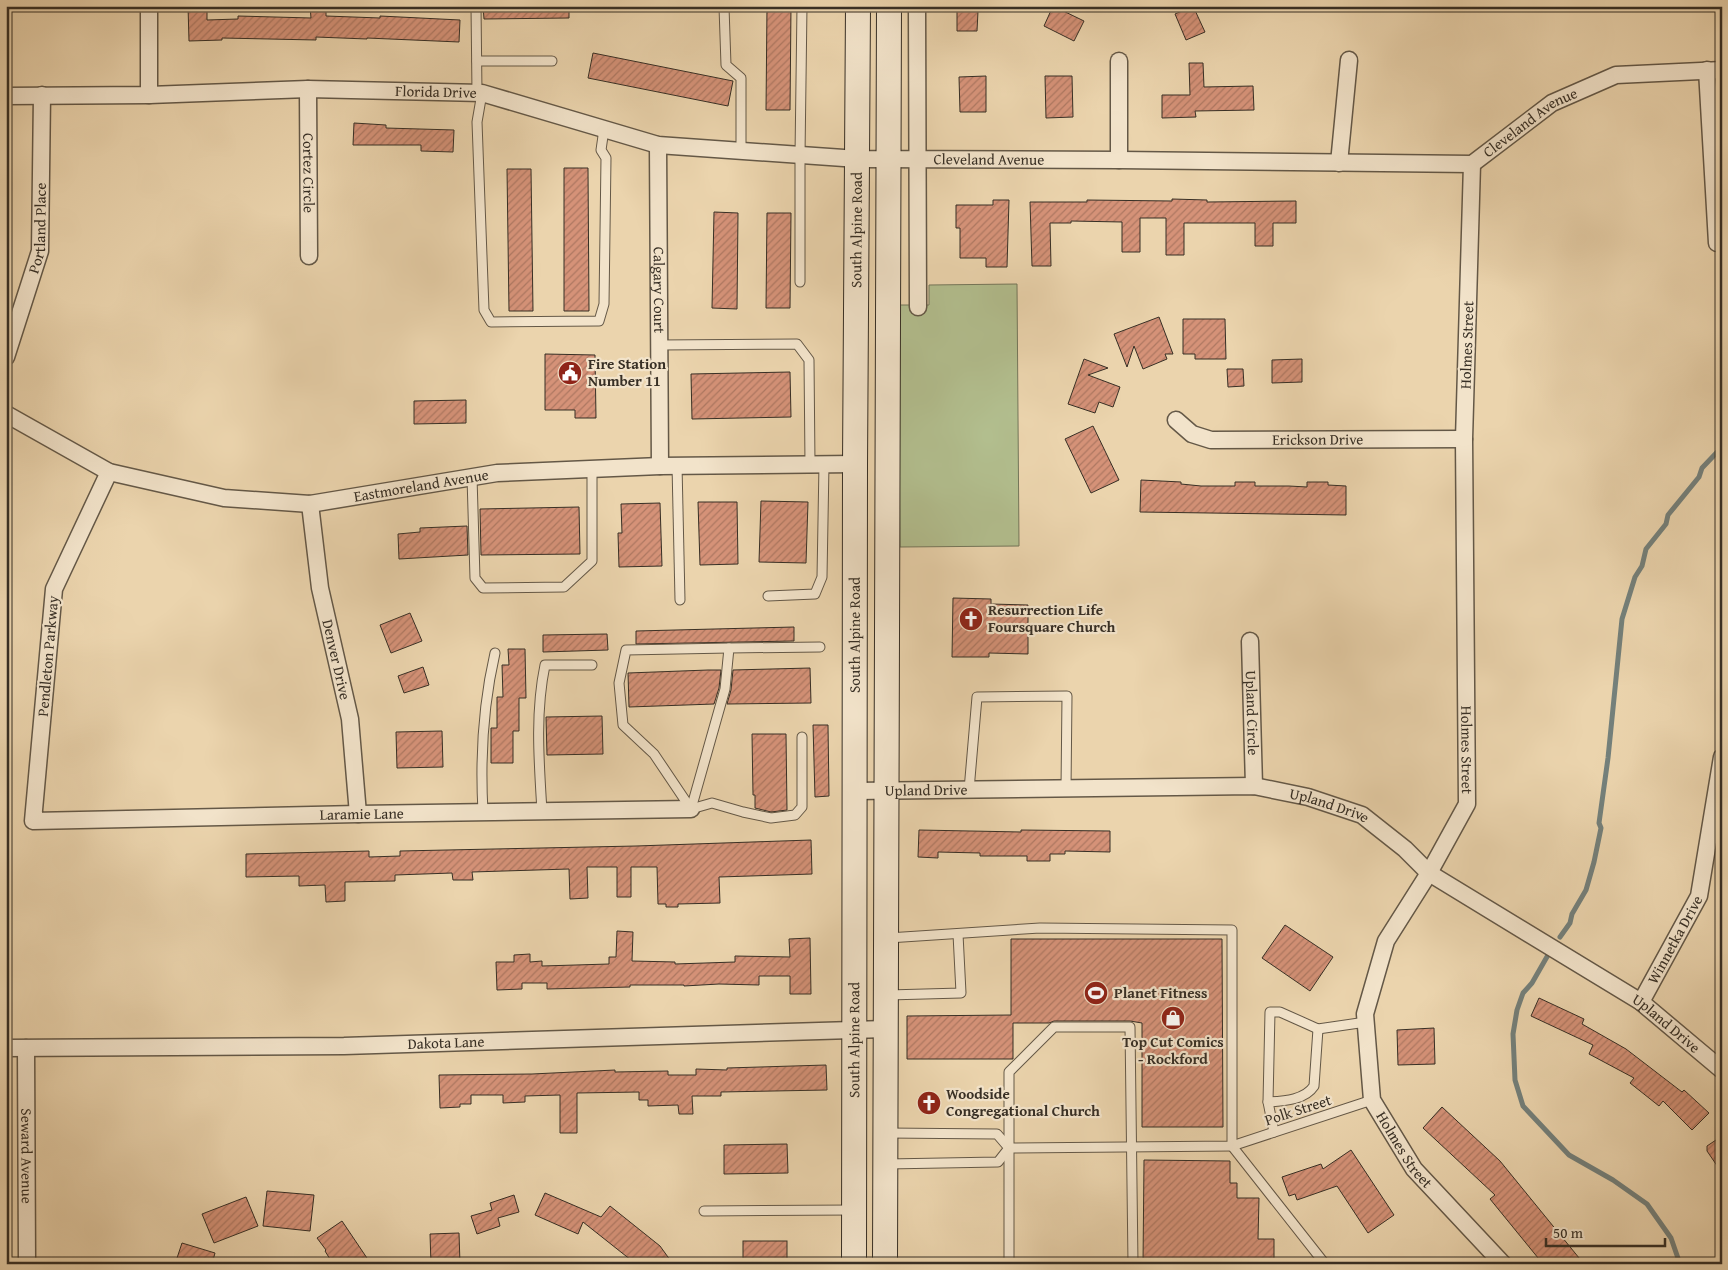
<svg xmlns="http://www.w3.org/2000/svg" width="1728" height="1270" font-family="'Gentium Book Plus',serif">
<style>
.grass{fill:#b2be8e;stroke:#74765a}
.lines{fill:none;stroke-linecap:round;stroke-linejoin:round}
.stream{stroke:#74807b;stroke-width:5}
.building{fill:url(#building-hatch);stroke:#372f25}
.lane-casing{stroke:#645847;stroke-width:11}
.street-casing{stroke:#645847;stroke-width:19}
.secondary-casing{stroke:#372f25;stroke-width:26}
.lane{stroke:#f2e3ca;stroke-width:9}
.street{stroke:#f2e3ca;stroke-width:16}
.secondary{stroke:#f2e3ca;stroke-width:24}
.labels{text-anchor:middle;stroke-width:4.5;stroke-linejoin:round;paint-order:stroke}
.street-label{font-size:15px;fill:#372f25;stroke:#f2e3ca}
.poi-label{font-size:15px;font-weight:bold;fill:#372f25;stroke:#f2e3ca;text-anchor:start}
</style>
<defs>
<pattern id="building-hatch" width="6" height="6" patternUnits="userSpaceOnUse" patternTransform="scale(1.25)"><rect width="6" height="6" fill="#d59278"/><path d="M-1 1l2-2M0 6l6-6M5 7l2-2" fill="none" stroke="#ae7862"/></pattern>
</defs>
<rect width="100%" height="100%" fill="#ebd4ad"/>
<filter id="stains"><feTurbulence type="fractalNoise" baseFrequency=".004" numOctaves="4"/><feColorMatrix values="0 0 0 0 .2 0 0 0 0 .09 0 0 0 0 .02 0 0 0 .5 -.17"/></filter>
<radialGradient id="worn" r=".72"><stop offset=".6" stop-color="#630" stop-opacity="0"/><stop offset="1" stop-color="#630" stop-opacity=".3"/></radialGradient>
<!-- grass -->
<path class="grass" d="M1017,284L1019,546L900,547L898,305H929V285Z"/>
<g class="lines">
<!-- stream -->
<g class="stream">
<path d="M1560,937L1570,923L1572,914L1586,890L1594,862L1601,828L1599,823L1608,758L1622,619L1635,577L1642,566L1646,549L1666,524L1668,515L1699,477L1702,468L1722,447"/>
<path d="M1548,955L1532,983L1523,993L1517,1010L1513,1034L1515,1080L1523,1106L1569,1155L1613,1180L1647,1204L1671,1238L1680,1264"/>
</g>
</g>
<!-- building -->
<g class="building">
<path d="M188,6H207V20L238,19V16L311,18L310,6H326V16L380,18V16L460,20L459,42L367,38V39L316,37V40L222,38V40L189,41Z"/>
<path d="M483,6H569V18L484,19Z"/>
<path d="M767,6H791L790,110H766Z"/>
<path d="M1053,6L1084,21L1074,41L1044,26Z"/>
<path d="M1193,6L1205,32L1186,40L1175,14Z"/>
<path d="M957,11H978L977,31H957Z"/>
<path d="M593,53L733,81L728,106L588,78Z"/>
<path d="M1189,63H1203L1204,87L1253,86L1254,110L1195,111L1196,117L1162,118V95H1190Z"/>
<path d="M986,76V112H960L959,77Z"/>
<path d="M1045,76H1072L1073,117L1046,118Z"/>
<path d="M354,123L386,125V128L454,130L453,152L421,151V145H353Z"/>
<path d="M564,168H588L589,311H564Z"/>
<path d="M507,169H531L533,311H509Z"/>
<path d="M1172,199L1207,200V202L1296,201V223H1273V246H1255V223H1184V255H1166V218H1140V252H1122V222L1071,221V223H1050L1051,266H1032L1030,202H1087V200L1172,201Z"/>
<path d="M993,200H1009L1007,267H986V258H960V228H956V205H993Z"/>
<path d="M714,212L738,213L737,309L712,308Z"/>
<path d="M767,213H791L790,308H766Z"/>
<path d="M1159,317L1173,354H1165L1167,359L1143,369L1134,346L1127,367L1114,334Z"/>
<path d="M1183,319H1225L1226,359H1195V354H1183Z"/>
<path d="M545,354L595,355L596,418H575V410H545Z"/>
<path d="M1084,359L1108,368L1088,375L1120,387L1113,407L1099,402L1095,413L1068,404Z"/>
<path d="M1302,359V382L1272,383V360Z"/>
<path d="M1227,369H1243L1244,386L1228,387Z"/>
<path d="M790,372L791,417L692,419L691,374Z"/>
<path d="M466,400V423L414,424V401Z"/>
<path d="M1093,426L1119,480L1091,493L1065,439Z"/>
<path d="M1141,480L1181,482V484L1201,486H1235V482H1255V486H1289L1307,487V482H1328V485L1346,486V515L1140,512Z"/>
<path d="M761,501L808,502L806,563L759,562Z"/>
<path d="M698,502H737L738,564L700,565Z"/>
<path d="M660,503L662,566L619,567L618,533H622L621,504Z"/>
<path d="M579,507L580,554L481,555V554L480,509Z"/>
<path d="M467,526L468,555L399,559L398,534L420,532V528Z"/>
<path d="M953,598L991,599V604L1028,605V654L989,653V657H952Z"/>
<path d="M410,613L422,641L391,653L380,625Z"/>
<path d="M794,627V641L636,644V631Z"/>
<path d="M607,634L608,650L543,652V635Z"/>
<path d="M508,649H525L526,698H519V731H513V763H491V728H497V697H503L502,665H509Z"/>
<path d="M423,667L429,685L404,693L398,676Z"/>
<path d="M810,668L811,703L727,704L731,690L733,670Z"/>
<path d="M708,670H721L719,688L714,704L629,707L628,673Z"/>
<path d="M602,716L603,754L547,755L546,717Z"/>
<path d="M813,725H828L829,796L815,797Z"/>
<path d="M442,731L443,767L397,768L396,732Z"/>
<path d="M752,734H786L787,810L771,812L755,808V795H753Z"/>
<path d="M919,830L1021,832V830L1110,831V852L1065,851V854H1050V861H1027V856H980V853L938,852V858L918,857Z"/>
<path d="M811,840L812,874L719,877L720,903L678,904V907H666V904H658L657,867H631V897H617V867H587L588,898L570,899L569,869L472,872L473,880H453L452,873L395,875V881L345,882V901L326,902L325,885L299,886V876L246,877V854L369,851V857L400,856V851L636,846Z"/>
<path d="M1285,925L1333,957L1310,991L1262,958Z"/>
<path d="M617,931L633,932L632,961L675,962V964L735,962V956L790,957L789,939L810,938L811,994H790V976H759V985L719,984L684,986V985H630V987L547,989V983H522V989L497,990L496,962H514V955L530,954V962L542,961V966L609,964V957H616Z"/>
<path d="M1011,939H1222L1223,1127H1142V1023L1130,1021H1054L1049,1023H1013V1059H907V1016L1011,1015Z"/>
<path d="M1539,998L1584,1019L1582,1024L1626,1049L1682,1092L1684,1090L1709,1113L1692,1130L1663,1101L1659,1106L1630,1083L1634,1078L1589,1054L1593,1045L1531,1016Z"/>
<path d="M1434,1028L1435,1064L1398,1065L1397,1030Z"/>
<path d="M826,1065L827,1090L721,1092V1096H692L693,1114H679L678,1105L648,1106V1100H639V1092L577,1093V1133H560V1095L525,1096V1102L503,1103V1095H471V1104H460V1107L440,1108L439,1075L532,1074L615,1070V1072L668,1071V1075H696V1069L727,1070V1068Z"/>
<path d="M1442,1107L1500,1161L1584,1264H1543L1490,1199L1495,1195L1423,1128Z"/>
<path d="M1722,1136V1173L1707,1151V1146Z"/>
<path d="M787,1144L788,1173L724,1174V1145Z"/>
<path d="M1351,1150L1394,1215L1368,1233L1337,1186L1297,1200L1295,1194L1289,1196L1282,1177L1321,1164L1323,1169Z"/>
<path d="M1144,1160L1230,1161V1183H1237V1198H1259L1258,1239H1274V1264H1143Z"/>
<path d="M267,1191L314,1195L310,1231L263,1226Z"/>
<path d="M545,1193L601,1217L610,1206L660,1246L673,1264H636L583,1222L578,1234L535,1215Z"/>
<path d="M514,1195L519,1212L498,1218L500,1226L477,1234L471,1216L492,1210L490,1203Z"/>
<path d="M246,1197L258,1226L214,1243L202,1214Z"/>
<path d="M342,1221L371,1264H333L325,1251L326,1250L317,1238Z"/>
<path d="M459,1233L460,1264H431L430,1234Z"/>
<rect x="743" y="1241" width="44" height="23"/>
<path d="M182,1243L215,1253L212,1264H175Z"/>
</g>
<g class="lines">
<!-- lane casing -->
<g class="lane-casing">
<g id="lane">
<path d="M476,6L477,93"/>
<path d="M724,7L726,65L741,78V151"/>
<path d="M477,61H552"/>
<path d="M482,93L477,122L484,310L491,322L599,321L604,304L606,158L601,150L604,129"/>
<path d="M800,282V155L802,6"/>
<path d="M659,345L797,344L809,360L810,464"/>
<path d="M677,465L680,600"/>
<path d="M472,477L475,578L483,588L564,587L592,561V469"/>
<path d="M768,596L815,594L822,577L824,464"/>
<path d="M969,790L977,697L1067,696L1066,789"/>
<path d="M691,809L654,754L623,725L619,683L626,650L729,648"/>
<path d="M691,809L725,689L729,648L820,647"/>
<path d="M691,809L712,803L743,812L771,818L795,815L802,807V737"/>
<path d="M542,811C539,762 535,713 545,665H592"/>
<path d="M483,812C480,758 483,705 495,653"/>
<path d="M888,938L1040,928L1232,930V1146L1325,1264"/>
<path d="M888,995L961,993L958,934"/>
<path d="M1268,1102C1284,1101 1305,1100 1314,1086L1318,1029"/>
<path d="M1274,1132L1268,1102L1270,1012H1280L1318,1029L1366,1022"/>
<path d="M887,1133L997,1134L1009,1148L998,1162L887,1164"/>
<path d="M1009,1148L1232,1146L1372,1100"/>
<path d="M704,1211L854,1210"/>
<path d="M1009,1264V1072L1054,1027H1130L1133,1264"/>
</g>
</g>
<!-- street casing -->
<g class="street-casing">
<g id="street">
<path d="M917,6L918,307"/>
<path d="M1707,70L1717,243"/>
<path id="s1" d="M308,89L309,256"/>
<path d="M149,95V6"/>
<path id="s2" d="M6,96L149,95L308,89L482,93L658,145L858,159L1119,160L1472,164L1552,103L1616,75L1722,70"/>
<path id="s3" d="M658,145L660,466"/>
<path d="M1119,160V61"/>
<path d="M1339,163L1349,60"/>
<path id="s4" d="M1472,164L1464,439L1467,804L1429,873L1386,941L1365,1014L1372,1100L1414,1169L1503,1264"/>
<path id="s5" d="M6,357L40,251L42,95"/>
<path id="s6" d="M6,414L109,472L224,498L310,504L497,473L660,466L855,464"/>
<path id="s7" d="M1176,420L1192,434L1211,440L1464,439"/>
<path id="s8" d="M109,472L54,589L33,821L358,814L691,809"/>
<path id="s9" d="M310,504L320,588L350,719L358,814"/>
<path id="s10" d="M1250,641L1254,786"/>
<path id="s11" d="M854,791L1254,786L1308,797L1362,815L1405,849L1429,873L1641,1002L1722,1070"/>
<path id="s12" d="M1641,1002L1699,896L1722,757"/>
<path id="s13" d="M6,1048L344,1046L885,1029"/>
<path id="s14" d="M26,1048L27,1264"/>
</g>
</g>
<!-- secondary casing -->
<g class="secondary-casing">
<g id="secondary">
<path id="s15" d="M854,1264L855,464L858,6"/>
<path d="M885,1264L889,6"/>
</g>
</g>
<!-- lane -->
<use href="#lane" class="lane"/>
<!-- street -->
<use href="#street" class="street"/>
<!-- secondary -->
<use href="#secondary" class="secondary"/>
</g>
<!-- icons -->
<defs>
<g id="civic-disc" transform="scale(1.25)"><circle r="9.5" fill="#8f2418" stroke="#f2e3ca"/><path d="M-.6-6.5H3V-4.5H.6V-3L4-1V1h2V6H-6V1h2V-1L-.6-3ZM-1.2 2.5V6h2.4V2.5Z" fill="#fff"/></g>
<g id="church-disc" transform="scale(1.25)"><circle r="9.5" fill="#8f2418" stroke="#f2e3ca"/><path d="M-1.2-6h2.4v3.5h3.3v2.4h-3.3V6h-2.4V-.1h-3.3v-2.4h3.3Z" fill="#fff"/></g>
<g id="stadium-disc" transform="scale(1.25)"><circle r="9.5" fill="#8f2418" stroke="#f2e3ca"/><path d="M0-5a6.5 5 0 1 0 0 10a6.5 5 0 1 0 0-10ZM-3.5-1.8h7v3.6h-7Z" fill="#fff"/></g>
<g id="shop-disc" transform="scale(1.25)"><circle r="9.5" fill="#8f2418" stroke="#f2e3ca"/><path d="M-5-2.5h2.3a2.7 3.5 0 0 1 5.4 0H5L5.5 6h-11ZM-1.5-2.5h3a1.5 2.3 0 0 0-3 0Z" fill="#fff"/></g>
</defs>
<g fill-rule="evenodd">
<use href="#civic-disc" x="570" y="373"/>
<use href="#church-disc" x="971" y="619"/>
<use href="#stadium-disc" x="1096" y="993"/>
<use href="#shop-disc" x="1173" y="1018"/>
<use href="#church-disc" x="929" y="1103"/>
</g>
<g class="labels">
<!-- street labels -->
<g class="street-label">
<text dy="5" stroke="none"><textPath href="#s2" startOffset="430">Florida Drive</textPath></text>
<text dy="5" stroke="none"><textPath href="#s2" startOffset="1546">Cleveland Avenue</textPath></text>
<text dy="5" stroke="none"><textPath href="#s2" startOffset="991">Cleveland Avenue</textPath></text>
<text dy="5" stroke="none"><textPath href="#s1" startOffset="84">Cortez Circle</textPath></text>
<text dy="5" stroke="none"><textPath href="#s5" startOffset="134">Portland Place</textPath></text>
<text dy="5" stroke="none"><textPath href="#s15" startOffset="1034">South Alpine Road</textPath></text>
<text dy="5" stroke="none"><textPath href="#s3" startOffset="145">Calgary Court</textPath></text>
<text transform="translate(1467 345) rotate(-88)" y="5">Holmes Street</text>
<text dy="5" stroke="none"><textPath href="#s7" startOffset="148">Erickson Drive</textPath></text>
<text dy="5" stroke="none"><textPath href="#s6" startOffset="435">Eastmoreland Avenue</textPath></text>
<text dy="5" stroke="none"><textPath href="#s15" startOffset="629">South Alpine Road</textPath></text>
<text transform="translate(48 656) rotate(-85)" y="5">Pendleton Parkway</text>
<text dy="5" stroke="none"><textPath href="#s9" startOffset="158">Denver Drive</textPath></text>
<text dy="5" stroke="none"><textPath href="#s10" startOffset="72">Upland Circle</textPath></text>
<text dy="5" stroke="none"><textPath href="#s4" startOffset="586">Holmes Street</textPath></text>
<text dy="5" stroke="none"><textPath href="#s11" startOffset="72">Upland Drive</textPath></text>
<text dy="5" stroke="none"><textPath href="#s11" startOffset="478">Upland Drive</textPath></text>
<text dy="5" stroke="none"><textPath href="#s8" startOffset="691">Laramie Lane</textPath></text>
<text dy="5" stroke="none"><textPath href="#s12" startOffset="71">Winnetka Drive</textPath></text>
<text dy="5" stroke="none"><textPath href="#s11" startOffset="882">Upland Drive</textPath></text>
<text dy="5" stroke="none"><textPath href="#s15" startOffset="224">South Alpine Road</textPath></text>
<text dy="5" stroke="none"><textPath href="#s13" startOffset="440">Dakota Lane</textPath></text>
<text transform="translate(1298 1110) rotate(-18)" y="5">Polk Street</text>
<text dy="5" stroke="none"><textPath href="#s4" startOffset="1021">Holmes Street</textPath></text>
<text dy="5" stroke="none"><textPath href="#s14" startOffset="108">Seward Avenue</textPath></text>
</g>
<!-- poi labels -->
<g class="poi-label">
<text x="588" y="369">Fire Station<tspan x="588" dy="17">Number 11</tspan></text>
<text x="988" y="615">Resurrection Life<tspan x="988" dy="17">Foursquare Church</tspan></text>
<text x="1114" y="998">Planet Fitness</text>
<text x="1173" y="1047" text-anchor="middle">Top Cut Comics<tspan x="1173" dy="17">- Rockford</tspan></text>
<text x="946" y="1099">Woodside<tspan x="946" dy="17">Congregational Church</tspan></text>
</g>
</g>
<!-- margin -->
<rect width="1728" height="1270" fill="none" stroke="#ebd4ad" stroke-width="25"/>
<rect x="8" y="8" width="1713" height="1255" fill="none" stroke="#372f25" stroke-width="2.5"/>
<rect x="12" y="12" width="1703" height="1245" fill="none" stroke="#372f25"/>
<!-- scale -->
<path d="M1546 1238v8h119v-8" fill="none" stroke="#372f25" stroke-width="2.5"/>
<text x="1553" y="1238" font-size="15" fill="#372f25" stroke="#f2e3ca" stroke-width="4" paint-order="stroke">50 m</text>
<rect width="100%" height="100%" filter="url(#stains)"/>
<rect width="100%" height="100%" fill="url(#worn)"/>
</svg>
